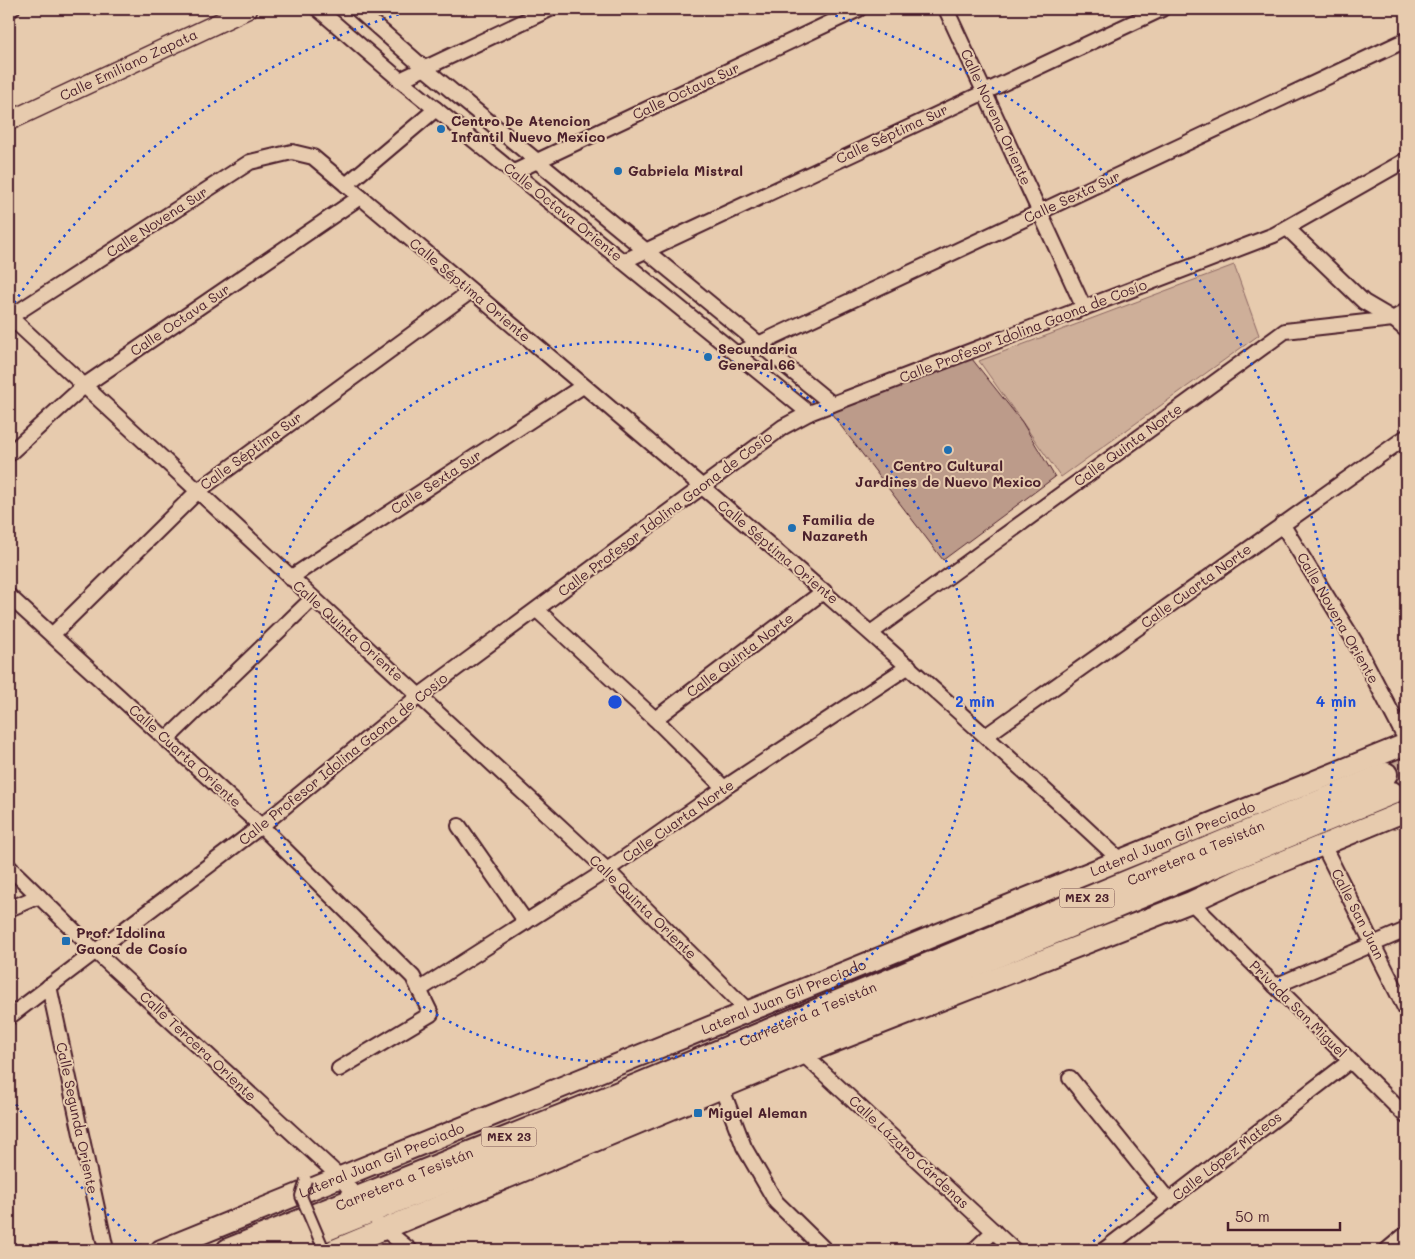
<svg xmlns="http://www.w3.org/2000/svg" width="1415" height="1259" font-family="Mali,sans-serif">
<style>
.green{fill:#ceaf99;stroke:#8c6762}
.building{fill:#bc9b8a;stroke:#4a1f2b}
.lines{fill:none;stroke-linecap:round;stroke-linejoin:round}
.primary-tunnel{stroke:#c8a994;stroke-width:22;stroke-dasharray:22 11;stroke-linecap:butt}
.minor-casing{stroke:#4a1f2b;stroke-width:18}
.tertiary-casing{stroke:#4a1f2b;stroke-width:21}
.secondary-casing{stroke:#4a1f2b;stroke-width:24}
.primary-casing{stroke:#4a1f2b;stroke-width:26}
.minor{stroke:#e7cbae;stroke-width:14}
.tertiary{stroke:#e7cbae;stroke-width:18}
.secondary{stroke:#e7cbae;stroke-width:20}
.primary{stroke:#e7cbae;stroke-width:22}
.pedestrian-bridge-casing{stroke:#4a1f2b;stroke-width:14;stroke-linecap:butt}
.pedestrian-bridge{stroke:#e7cbae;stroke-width:10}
.ring{fill:none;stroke:#1d4ed8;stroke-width:2.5;stroke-dasharray:2.5 5}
.poi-dot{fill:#1f6fb2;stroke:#e7cbae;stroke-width:2}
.labels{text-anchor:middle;stroke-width:4;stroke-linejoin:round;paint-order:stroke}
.shield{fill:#e7cbae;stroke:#795352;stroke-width:1}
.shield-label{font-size:12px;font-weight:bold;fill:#4a1f2b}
.street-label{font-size:14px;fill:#4a1f2b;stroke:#e7cbae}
.poi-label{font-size:14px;font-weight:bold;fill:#4a1f2b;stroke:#e7cbae;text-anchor:start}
.centre{fill:#1d4ed8;stroke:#e7cbae;stroke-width:2.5}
.ring-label{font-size:15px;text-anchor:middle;font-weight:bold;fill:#1d4ed8;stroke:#e7cbae;stroke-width:4;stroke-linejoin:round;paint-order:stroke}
</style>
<rect width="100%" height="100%" fill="#e7cbae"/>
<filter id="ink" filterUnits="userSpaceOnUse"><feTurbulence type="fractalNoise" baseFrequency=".02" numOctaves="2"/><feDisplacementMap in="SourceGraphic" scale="10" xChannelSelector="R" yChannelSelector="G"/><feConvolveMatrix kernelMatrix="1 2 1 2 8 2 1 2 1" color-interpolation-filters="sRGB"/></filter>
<g filter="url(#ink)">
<!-- green -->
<path class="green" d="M1234,265L1259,335L1061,477L979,361Z"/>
<!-- building -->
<path class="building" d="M972,359L1022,422L1055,477L943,560L831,413Z"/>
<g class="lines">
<!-- primary-tunnel -->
<g class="primary-tunnel">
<path d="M1386,774L1406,766"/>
<path d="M1392,793L1406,787"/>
</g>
<!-- minor casing -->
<g class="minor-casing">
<g id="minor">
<path d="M318,9L400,80L809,413"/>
<path d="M357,9L424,68L832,404"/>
<path d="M946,9L1084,308"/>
<path d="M9,10L12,9"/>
<path d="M400,80L550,9"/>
<path d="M514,172L859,9"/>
<path d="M346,185L436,109"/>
<path d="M1287,228L1364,302L1393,319L1406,330"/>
<path d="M624,261L1162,9"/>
<path d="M9,316L607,870L748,1011"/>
<path d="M10,317L250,162L292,152L313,157C586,387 860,616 1120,860"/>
<path d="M737,354L1406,40"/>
<path d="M9,454L85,385L360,197"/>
<path d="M1282,524L1355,642L1406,740"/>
<path d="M290,578L583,386"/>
<path d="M9,596L261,826L413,977L431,1014L339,1069"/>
<path d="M537,610L655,719L724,788"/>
<path d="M872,632L1285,331L1393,319L1406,311"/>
<path d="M52,635L198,491L471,291"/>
<path d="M655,719L824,591"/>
<path d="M987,735L1406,437"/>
<path d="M166,740L312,599"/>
<path d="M459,826L526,922"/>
<path d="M1323,845L1406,1010"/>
<path d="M9,867L95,951L340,1177L361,1203"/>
<path d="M1191,902L1406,1116"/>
<path d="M9,909L39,896"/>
<path d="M49,986L106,1250"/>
<path d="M1275,986L1406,930"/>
<path d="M419,990L607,870L724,788L909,666"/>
<path d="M9,1017L261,826L419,696L783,427L809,413L1274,235L1406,160"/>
<path d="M803,1054L1014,1250"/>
<path d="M1070,1078L1169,1201"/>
<path d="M722,1089L744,1147L776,1202L825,1250"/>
<path d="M378,1224L410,1250"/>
<path d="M974,1250L994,1231"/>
<path d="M1104,1250L1350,1061"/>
<path d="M1387,1250L1406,1234"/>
</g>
</g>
<!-- tertiary casing -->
<g class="tertiary-casing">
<g id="tertiary">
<path id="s1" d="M9,121L248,9"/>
</g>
</g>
<!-- secondary casing -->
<g class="secondary-casing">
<g id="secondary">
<path id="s2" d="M161,1250L1406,744"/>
<path d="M334,1250L803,1054L1191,902L1242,878L1406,811"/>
</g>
</g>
<!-- primary casing -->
<g class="primary-casing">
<g id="primary">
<path id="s3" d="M228,1250L609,1097L1386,774"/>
<path d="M275,1250L692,1082L1392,793"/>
</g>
</g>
<!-- minor -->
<use href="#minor" class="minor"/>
<!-- tertiary -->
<use href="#tertiary" class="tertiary"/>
<!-- secondary -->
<use href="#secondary" class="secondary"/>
<!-- primary -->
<use href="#primary" class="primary"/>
<!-- pedestrian-bridge casing -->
<g class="pedestrian-bridge-casing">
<path id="pedestrian-bridge" d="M306,1180L301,1196L324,1250"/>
</g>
<!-- pedestrian-bridge -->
<use href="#pedestrian-bridge" class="pedestrian-bridge"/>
</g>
</g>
<!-- distance rings -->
<g class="ring">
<circle cx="615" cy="702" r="360"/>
<path d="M142 1246A721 721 0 0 1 10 1095M10 309A721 721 0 0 1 416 9M814 9A721 721 0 0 1 1088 1246"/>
</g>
<!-- markers -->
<g class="poi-dot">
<circle cx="441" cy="129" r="5"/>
<circle cx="618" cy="171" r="5"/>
<circle cx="708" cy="357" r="5"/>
<circle cx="948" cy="450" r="5"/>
<circle cx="792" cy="528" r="5"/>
<rect x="61" y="936" width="10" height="10" rx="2.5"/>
<rect x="693" y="1108" width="10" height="10" rx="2.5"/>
</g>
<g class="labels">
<!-- shield labels -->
<g class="shield">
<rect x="1059.5" y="888.5" width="55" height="19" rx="4"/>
<rect x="481.5" y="1127.5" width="55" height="19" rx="4"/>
</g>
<g class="shield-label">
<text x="1087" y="902">MEX 23</text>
<text x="509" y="1141">MEX 23</text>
</g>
<!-- street labels -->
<g class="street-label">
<text dy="5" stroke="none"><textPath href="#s1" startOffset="132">Calle Emiliano Zapata</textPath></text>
<text transform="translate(686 91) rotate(-25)" y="5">Calle Octava Sur</text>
<text transform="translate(996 117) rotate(65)" y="5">Calle Novena Oriente</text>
<text transform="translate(892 134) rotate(-25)" y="5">Calle Séptima Sur</text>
<text transform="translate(1072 197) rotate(-25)" y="5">Calle Sexta Sur</text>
<text transform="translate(563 212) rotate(39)" y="5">Calle Octava Oriente</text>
<text transform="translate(157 222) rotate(-33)" y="5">Calle Novena Sur</text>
<text transform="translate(470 290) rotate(40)" y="5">Calle Séptima Oriente</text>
<text transform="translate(180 320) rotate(-34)" y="5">Calle Octava Sur</text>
<text transform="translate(1023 331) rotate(-21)" y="5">Calle Profesor Idolina Gaona de Cosío</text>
<text transform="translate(1128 445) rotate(-36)" y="5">Calle Quinta Norte</text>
<text transform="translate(251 451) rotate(-36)" y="5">Calle Séptima Sur</text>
<text transform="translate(436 482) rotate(-33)" y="5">Calle Sexta Sur</text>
<text transform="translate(665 514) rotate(-37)" y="5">Calle Profesor Idolina Gaona de Cosío</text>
<text transform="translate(778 552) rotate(40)" y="5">Calle Séptima Oriente</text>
<text transform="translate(1196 586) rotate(-36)" y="5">Calle Cuarta Norte</text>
<text transform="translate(1338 618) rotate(60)" y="5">Calle Novena Oriente</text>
<text transform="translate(348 631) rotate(42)" y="5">Calle Quinta Oriente</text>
<text transform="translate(740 655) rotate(-37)" y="5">Calle Quinta Norte</text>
<text transform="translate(185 756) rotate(42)" y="5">Calle Cuarta Oriente</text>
<text transform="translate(343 759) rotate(-39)" y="5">Calle Profesor Idolina Gaona de Cosío</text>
<text transform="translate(678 821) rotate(-35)" y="5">Calle Cuarta Norte</text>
<text dy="5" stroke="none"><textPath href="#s2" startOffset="1092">Lateral Juan Gil Preciado</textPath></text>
<text dy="5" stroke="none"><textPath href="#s3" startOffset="1046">Carretera a Tesistán</textPath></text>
<text transform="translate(643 907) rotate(44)" y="5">Calle Quinta Oriente</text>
<text transform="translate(1358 914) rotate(63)" y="5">Calle San Juan</text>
<text dy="5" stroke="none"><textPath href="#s2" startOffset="672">Lateral Juan Gil Preciado</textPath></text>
<text transform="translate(1298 1009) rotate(45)" y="5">Privada San Miguel</text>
<text dy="5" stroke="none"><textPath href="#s3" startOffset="626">Carretera a Tesistán</textPath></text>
<text transform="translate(198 1046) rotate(43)" y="5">Calle Tercera Oriente</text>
<text transform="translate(77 1118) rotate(78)" y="5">Calle Segunda Oriente</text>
<text transform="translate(909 1152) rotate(43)" y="5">Calle Lázaro Cárdenas</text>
<text transform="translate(1227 1156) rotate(-38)" y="5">Calle López Mateos</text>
<text dy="5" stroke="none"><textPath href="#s2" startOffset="238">Lateral Juan Gil Preciado</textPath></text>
<text dy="5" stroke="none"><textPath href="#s3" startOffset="190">Carretera a Tesistán</textPath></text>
</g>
<!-- poi labels -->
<g class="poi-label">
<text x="451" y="126">Centro De Atencion<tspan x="451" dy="16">Infantil Nuevo Mexico</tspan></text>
<text x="628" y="176">Gabriela Mistral</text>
<text x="718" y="354">Secundaria<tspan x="718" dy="16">General 66</tspan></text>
<text x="948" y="471" text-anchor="middle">Centro Cultural<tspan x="948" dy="16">Jardines de Nuevo Mexico</tspan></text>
<text x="802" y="525">Familia de<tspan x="802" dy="16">Nazareth</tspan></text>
<text x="76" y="938">Prof. Idolina<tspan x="76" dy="16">Gaona de Cosío</tspan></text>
<text x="708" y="1118">Miguel Aleman</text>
</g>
</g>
<circle cx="615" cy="702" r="8" class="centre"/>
<g class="ring-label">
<text x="975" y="707">2 min</text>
<text x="1336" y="707">4 min</text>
</g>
<!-- margin -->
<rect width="1415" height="1259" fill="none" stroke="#e7cbae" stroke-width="30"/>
<rect x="15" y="15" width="1385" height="1229" fill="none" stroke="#4a1f2b" stroke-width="2" filter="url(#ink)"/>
<!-- scale -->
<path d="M1228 1222v8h112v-8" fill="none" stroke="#4a1f2b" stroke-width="2.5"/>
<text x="1235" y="1222" font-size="15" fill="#4a1f2b" stroke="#e7cbae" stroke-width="4" paint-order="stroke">50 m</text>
</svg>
